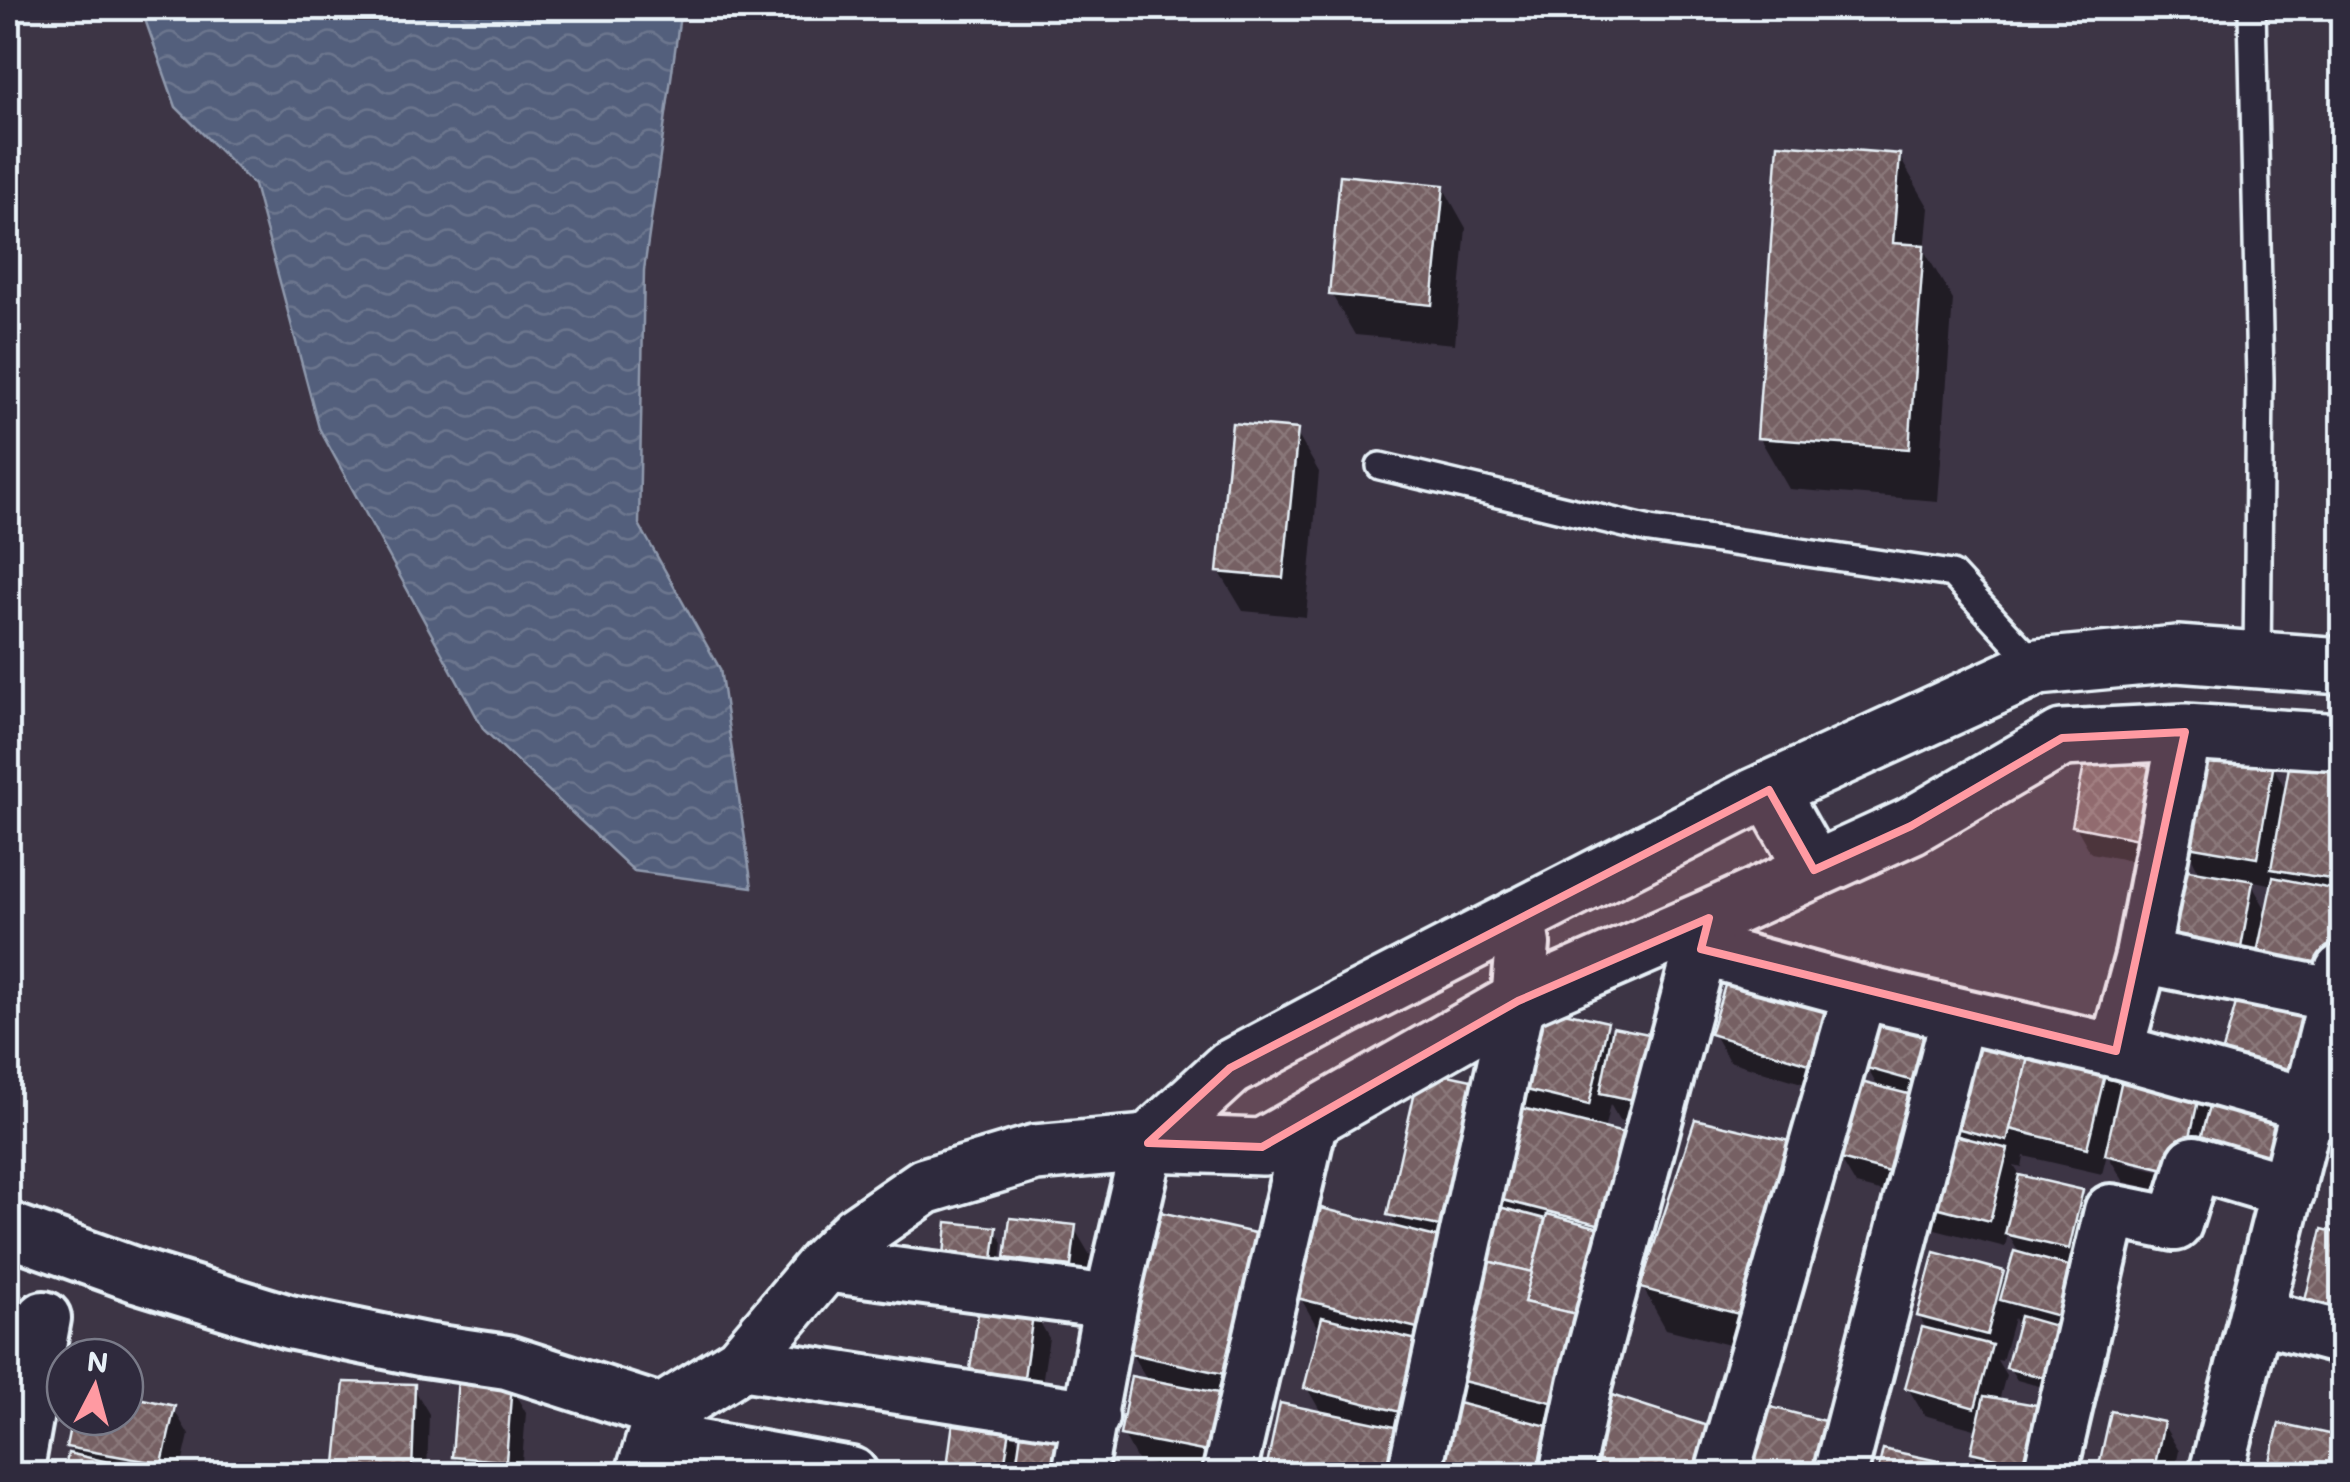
<svg xmlns="http://www.w3.org/2000/svg" width="2350" height="1482" font-family="Mali,sans-serif">
<style>
.water{fill:url(#water-waves);stroke:#8f99ad;stroke-width:2.5}
.shadow{fill:#0007;fill-rule:evenodd}
.building{fill:url(#building-cross-hatch);stroke:#e8f1f8;stroke-width:2.5}
.lines{fill:none;stroke-linecap:round;stroke-linejoin:round}
.service-casing{stroke:#e8f1f8;stroke-width:32}
.minor-casing{stroke:#e8f1f8;stroke-width:60}
.tertiary-casing{stroke:#e8f1f8;stroke-width:62}
.service{stroke:#2f2a3d;stroke-width:25}
.minor{stroke:#2f2a3d;stroke-width:52}
.tertiary{stroke:#2f2a3d;stroke-width:55}
.marked{fill:#ff9aa2;fill-opacity:0.2;stroke:#ff9aa2;stroke-width:8;stroke-linejoin:round}
</style>
<defs>
<pattern id="water-waves" width="16" height="10" patternUnits="userSpaceOnUse" patternTransform="scale(2.5)"><rect width="16" height="10" fill="#535f7b"/><path d="M0 5q4-4 8 0t8 0" fill="none" stroke="#6c768e"/></pattern>
<pattern id="building-cross-hatch" width="8" height="8" patternUnits="userSpaceOnUse" patternTransform="scale(2.5)"><rect width="8" height="8" fill="#766163"/><path d="M0 0l8 8M0 8l8-8" fill="none" stroke="#8a787a"/></pattern>
</defs>
<rect width="100%" height="100%" fill="#3d3545"/>
<filter id="ink" filterUnits="userSpaceOnUse"><feTurbulence type="fractalNoise" baseFrequency=".01" numOctaves="2"/><feDisplacementMap in="SourceGraphic" scale="20" xChannelSelector="R" yChannelSelector="G"/><feConvolveMatrix kernelMatrix="1 2 1 2 8 2 1 2 1" color-interpolation-filters="sRGB"/></filter>
<g filter="url(#ink)">
<!-- water -->
<path class="water" d="M141,8H681L644,270L639,524L720,669L752,887L634,871L484,730L319,428L254,185L176,107Z"/>
<!-- shadow -->
<g class="shadow">
<path d="M1899,156L1929,208L1925,252L1953,300L1938,501L1789,489L1759,437Z"/>
<path d="M1443,187L1466,228L1455,344L1355,335L1332,295Z"/>
<path d="M1296,432L1319,472L1306,617L1243,611L1219,571Z"/>
<path d="M2342,762V1014L2254,985L2185,844L2272,765L2287,791ZM2249,880L2274,885L2268,913Z"/>
<path d="M2176,799L2163,867L2091,853L2075,825Z"/>
<path d="M1606,1024L1663,1129L1619,1120L1610,1104L1604,1131L1603,1395L1738,1474H1439L1467,1408L1449,1376L1502,1211L1494,1197L1530,1112L1516,1087Z"/>
<path d="M1861,1030L1841,1095L1729,1061L1713,1033Z"/>
<path d="M2108,1060L2123,1087L2199,1089L2211,1110L2217,1172L2197,1199L2124,1182L2107,1154L2102,1174L2024,1156L2022,1167L2014,1165L2022,1178L2081,1192L2097,1219L2053,1390L2017,1380L2009,1367L2019,1328L2014,1318L2002,1361L1997,1360L2006,1375L1999,1401L2059,1474H1975L1976,1471L1985,1472L1973,1451L1978,1430L1924,1415L1908,1388L1928,1331L1919,1316L2002,1273L2008,1282L2020,1255L2008,1234L2005,1247L1935,1229L1918,1201L1856,1185L1840,1158L1879,1089L1866,1066ZM2125,1157L2194,1173L2193,1178L2125,1163Z"/>
<path d="M1474,1083L1430,1474H1267L1282,1406L1322,1414L1307,1388L1320,1332L1300,1297L1400,1231L1390,1214Z"/>
<path d="M1697,1122L1773,1356L1666,1329L1643,1288Z"/>
<path d="M1074,1228L1090,1255L1086,1293L1024,1285L1008,1258Z"/>
<path d="M995,1229L1003,1242L1000,1272L954,1268Z"/>
<path d="M1262,1237L1204,1474L1138,1462L1123,1434L1148,1382L1131,1353Z"/>
<path d="M8,1296L20,1299L36,1326L8,1380Z"/>
<path d="M1033,1310L1049,1338L1038,1410L987,1403Z"/>
<path d="M510,1385L526,1413L521,1474H465L454,1456Z"/>
<path d="M413,1387L429,1414L427,1474H345L338,1463Z"/>
<path d="M125,1397L173,1408L189,1435L180,1474H66L70,1456L75,1457L69,1447L74,1417H125Z"/>
<path d="M2112,1413L2163,1424L2179,1451L2174,1474H2099Z"/>
<path d="M956,1418L1009,1425L1022,1447L1089,1474H948Z"/>
<path d="M2280,1426L2342,1440V1474H2269Z"/>
<path d="M1750,1465L1844,1474H1756Z"/>
</g>
<!-- building -->
<g class="building">
<path d="M1778,144L1900,154L1893,243L1924,245L1909,449L1757,438Z"/>
<path d="M1340,175L1444,185L1432,305L1329,295Z"/>
<path d="M1232,423L1298,429L1283,578L1217,572Z"/>
<path d="M2199,750L2274,763L2257,858L2182,845Z"/>
<path d="M2292,750L2342,759V881L2271,869Z"/>
<path d="M2086,755L2162,769L2148,841L2072,826Z"/>
<path d="M2171,867L2253,881L2239,959L2158,944Z"/>
<path d="M2273,877L2342,891V930L2330,988L2253,972Z"/>
<path d="M1731,966L1847,1001L1826,1069L1710,1034Z"/>
<path d="M2238,996L2317,1017L2296,1093L2217,1072Z"/>
<path d="M1533,1005L1608,1022L1589,1105L1513,1087Z"/>
<path d="M1879,1009L1947,1029L1931,1086L1863,1067Z"/>
<path d="M1968,1026L2032,1042L2007,1141L1944,1125Z"/>
<path d="M1613,1027L1664,1037L1648,1103L1600,1093Z"/>
<path d="M2032,1042L2109,1058L2087,1148L2010,1129Z"/>
<path d="M1420,1069L1476,1081L1444,1227L1387,1215Z"/>
<path d="M2124,1070L2201,1087L2182,1173L2105,1155Z"/>
<path d="M1857,1081L1924,1098L1904,1176L1837,1158Z"/>
<path d="M2216,1085L2293,1106L2273,1165L2199,1145Z"/>
<path d="M1514,1106L1640,1137L1617,1229L1491,1197Z"/>
<path d="M1695,1119L1806,1145L1750,1317L1640,1288Z"/>
<path d="M1935,1130L2008,1149L1990,1221L1916,1202Z"/>
<path d="M2019,1175L2083,1190L2069,1249L2005,1234Z"/>
<path d="M1488,1204L1545,1219L1532,1272L1475,1258Z"/>
<path d="M1321,1208L1440,1238L1417,1328L1297,1298Z"/>
<path d="M1160,1212L1264,1235L1233,1376L1128,1353Z"/>
<path d="M1547,1214L1611,1231L1589,1317L1524,1302Z"/>
<path d="M1010,1218L1076,1225L1071,1266L1005,1258Z"/>
<path d="M947,1222L997,1227L993,1260L944,1256Z"/>
<path d="M2322,1229L2342,1234V1319L2303,1309Z"/>
<path d="M2014,1251L2087,1271L2073,1320L2000,1300Z"/>
<path d="M1934,1252L2004,1271L1987,1335L1917,1316Z"/>
<path d="M1475,1258L1532,1272L1524,1302L1589,1317L1568,1406L1446,1377Z"/>
<path d="M8,1294L21,1296L9,1357H8Z"/>
<path d="M980,1300L1034,1308L1023,1384L969,1376Z"/>
<path d="M2020,1316L2059,1327L2046,1378L2006,1368Z"/>
<path d="M1322,1317L1425,1342L1408,1414L1304,1388Z"/>
<path d="M1922,1327L1992,1345L1975,1408L1905,1388Z"/>
<path d="M1131,1376L1234,1396L1223,1455L1120,1435Z"/>
<path d="M458,1378L512,1383L506,1461L452,1457Z"/>
<path d="M344,1382L415,1384L412,1473L336,1464Z"/>
<path d="M1602,1392L1717,1429L1702,1474H1576Z"/>
<path d="M125,1395L175,1406L162,1464L66,1447L72,1417H125Z"/>
<path d="M1984,1396L2054,1408L2039,1468L1971,1452Z"/>
<path d="M1454,1402L1559,1429L1547,1474H1436Z"/>
<path d="M1280,1403L1409,1430L1399,1474H1265Z"/>
<path d="M1763,1405L1836,1424L1823,1474H1781L1748,1466Z"/>
<path d="M2111,1411L2164,1422L2153,1474H2097Z"/>
<path d="M954,1415L1011,1423L1003,1474H946Z"/>
<path d="M1023,1419L1078,1427L1070,1474H1015Z"/>
<path d="M2279,1423L2342,1437L2339,1474H2267Z"/>
<path d="M1883,1449L1961,1466L1959,1474H1877Z"/>
<path d="M68,1453L162,1474H64Z"/>
</g>
<g class="lines">
<!-- service casing -->
<g class="service-casing">
<g id="service">
<path d="M2252,8L2260,380L2257,658"/>
<path d="M1380,466L1650,530L1952,574L2038,667"/>
</g>
</g>
<!-- minor casing -->
<g class="minor-casing">
<g id="minor">
<path d="M1701,949L1860,992"/>
<path d="M2142,956L2342,997"/>
<path d="M2116,1051L2142,956L2185,732"/>
<path d="M8,1229L139,1276L289,1322L425,1350L507,1362L663,1412"/>
<path d="M824,1265L1111,1302"/>
<path d="M2258,1316L2342,1338"/>
<path d="M741,1363L1092,1417"/>
<path d="M655,1439L851,1474"/>
<path d="M16,1474L44,1318"/>
<path d="M1079,1474L1111,1302L1148,1143"/>
<path d="M1229,1474L1311,1119"/>
<path d="M1414,1474L1518,1001L1523,944L1518,916"/>
<path d="M1566,1474L1585,1384L1709,918"/>
<path d="M1722,1474L1860,992L2116,1051L2342,1114"/>
<path d="M1840,1474L1958,1016"/>
<path d="M2050,1474L2111,1211L2175,1224L2194,1163L2288,1191"/>
<path d="M2216,1474L2342,971"/>
</g>
</g>
<!-- tertiary casing -->
<g class="tertiary-casing">
<g id="tertiary">
<path d="M1769,790L1814,870"/>
<path d="M1148,1143L1230,1068L1344,1007L1756,796L2038,667L2177,654L2342,666"/>
<path d="M644,1474L663,1412L741,1363L824,1265L857,1233L925,1186L1035,1153L1148,1143L1262,1147L1518,1001L1709,918L1911,826L2062,738L2185,732L2342,742"/>
</g>
</g>
<!-- service -->
<use href="#service" class="service"/>
<!-- minor -->
<use href="#minor" class="minor"/>
<!-- tertiary -->
<use href="#tertiary" class="tertiary"/>
</g>
</g>
<!-- marked area -->
<path class="marked" d="M2185,732L2116,1051L1701,949L1709,918L1518,1001L1262,1147L1148,1143L1230,1068L1769,790L1814,870L1911,826L2062,738Z"/>
<!-- margin -->
<rect width="2350" height="1482" fill="none" stroke="#2f2a3d" stroke-width="40"/>
<rect x="20" y="20" width="2310" height="1442" fill="none" stroke="#e8f1f8" stroke-width="4" filter="url(#ink)"/>
<!-- north arrow -->
<g transform="translate(95 1387) rotate(6)"><circle r="48" fill="#2f2a3d" stroke="#797a88" stroke-width="2.5"/>
<path d="M0-8L18 38L0 25L-18 38Z" fill="#ff9aa2"/>
<text y="-15" font-size="28" font-weight="bold" text-anchor="middle" fill="#e8f1f8">N</text>
</g>
</svg>
